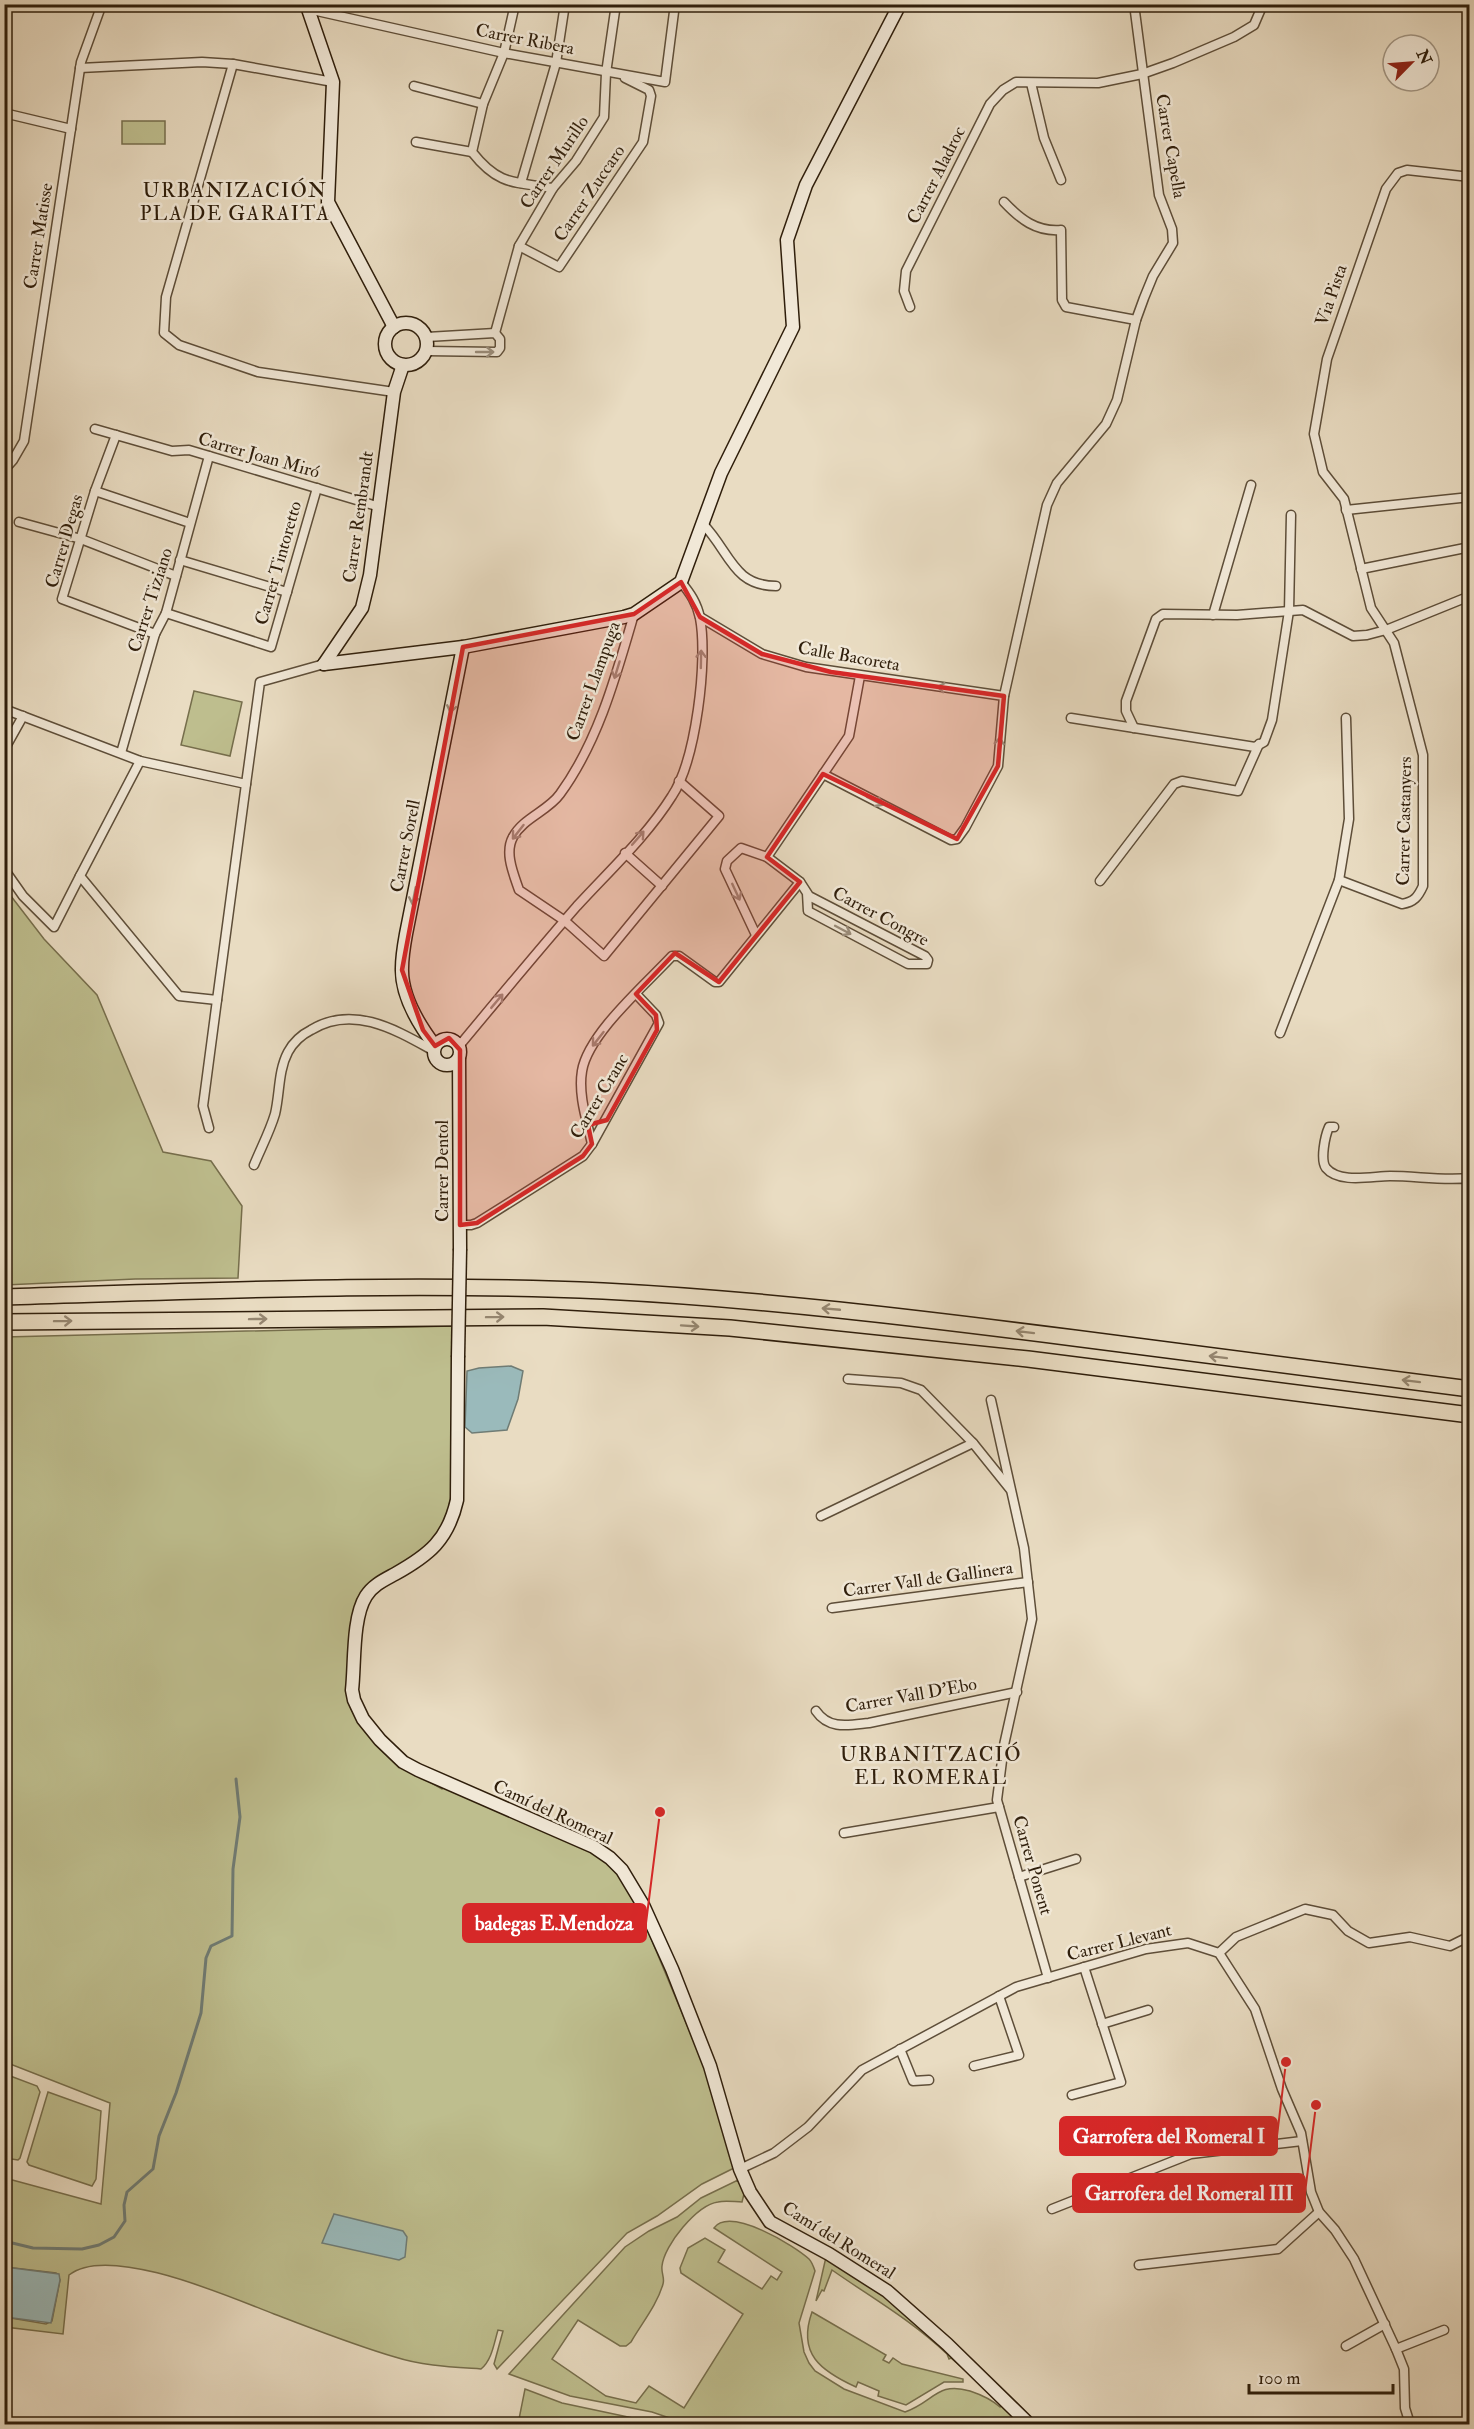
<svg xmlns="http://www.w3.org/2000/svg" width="1474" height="2429" font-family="'IM FELL Double Pica',serif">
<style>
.green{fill:#bebe8e;stroke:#766e4c;stroke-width:1.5}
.water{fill:#9ababb;stroke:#6f7c75;stroke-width:1.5}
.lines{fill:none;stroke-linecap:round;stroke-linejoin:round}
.stream{stroke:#6f7c75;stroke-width:3}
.street-casing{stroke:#5e4e39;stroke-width:11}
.secondary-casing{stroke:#2f1e0b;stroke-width:15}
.highway-casing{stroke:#2f1e0b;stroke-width:18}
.street{stroke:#f1e8d7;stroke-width:8}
.secondary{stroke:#f1e8d7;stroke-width:12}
.highway{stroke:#e9dcc2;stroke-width:15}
.secondary-bridge-casing{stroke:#2f1e0b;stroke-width:15;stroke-linecap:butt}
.secondary-bridge{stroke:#f1e8d7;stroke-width:12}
.oneway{stroke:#9a8d7b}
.oneway2{stroke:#958670}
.marked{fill:#d62828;fill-opacity:0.2;stroke:#d62828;stroke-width:4.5;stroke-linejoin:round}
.labels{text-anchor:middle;stroke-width:5;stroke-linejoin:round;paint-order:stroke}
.street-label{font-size:18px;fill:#2f1e0b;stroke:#f1e8d7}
.neighbourhood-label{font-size:20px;letter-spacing:1.5px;fill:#2f1e0b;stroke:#f1e8d7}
.leader{fill:none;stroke:#d62828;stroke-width:2}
.callout-dot{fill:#d62828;stroke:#f1e8d7;stroke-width:2}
.callout{fill:#d62828;stroke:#d62828;stroke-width:2}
.callout-label{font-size:20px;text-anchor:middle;font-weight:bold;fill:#fff}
</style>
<rect width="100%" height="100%" fill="#e9dcc2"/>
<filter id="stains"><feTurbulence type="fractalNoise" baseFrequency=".00333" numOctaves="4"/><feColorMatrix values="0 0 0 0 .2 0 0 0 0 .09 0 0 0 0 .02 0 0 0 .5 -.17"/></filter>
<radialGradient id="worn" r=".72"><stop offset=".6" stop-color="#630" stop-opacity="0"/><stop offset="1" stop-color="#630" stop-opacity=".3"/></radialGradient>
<!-- green -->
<g class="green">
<rect x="122" y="121" width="43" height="23"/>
<path d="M194,691L242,702L230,756L181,745Z"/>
<path d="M4,887L44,939L97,995L163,1152L211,1161L242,1206L238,1278L135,1279L5,1285Z"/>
<path d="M453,1326L452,1490L447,1518L434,1539L418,1554L363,1591L347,1685L351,1709L365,1731L405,1768L442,1789L444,1786L594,1853L610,1864L618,1873L635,1900L702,2061L736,2167L702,2184L657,2216L627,2233L497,2369L494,2364L503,2331L498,2330C494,2343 492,2360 481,2369C452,2367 423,2366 395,2357C354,2345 314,2329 274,2314C232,2298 109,2243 69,2275L63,2334L5,2327V2317L46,2324L52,2321L60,2280L56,2273L5,2267V2178L101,2204L110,2103L5,2062V1337Z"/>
<path d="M5,2074L37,2086L40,2092L20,2158L18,2160L5,2158Z"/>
<path d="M48,2092L101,2111L96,2179L92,2186L29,2165L27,2162Z"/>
<path d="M738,2180L744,2194L742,2202C735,2202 726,2200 718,2202C697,2205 664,2245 662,2266C661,2273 665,2278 663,2284C657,2305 642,2323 631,2342L626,2346H620L578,2320L552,2359L606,2396L636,2403L649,2386L684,2408L743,2314L681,2273L680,2268L688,2248L705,2238L725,2250L718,2262L762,2289L771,2276L777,2280L782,2272L714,2228C730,2206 795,2246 809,2259C812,2262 814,2268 815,2271L799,2323L804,2352L809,2363L815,2371L844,2389L905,2412C934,2402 937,2381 970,2391C982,2395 991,2399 1000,2407L1001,2404L1021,2424H687L652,2412L570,2396L509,2374L625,2247L649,2231L677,2217L701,2198Z"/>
<path d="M826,2257L883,2292L968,2373L951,2358L949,2359L947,2354C911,2320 872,2298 832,2270L824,2291L822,2290L816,2301Z"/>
<path d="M812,2312L886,2355L883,2360L889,2363L893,2358L902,2364L963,2379V2382H944L906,2405L878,2396L879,2391L858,2382L856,2387C821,2371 797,2354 812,2312Z"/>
<path d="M525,2389L562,2403L661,2424H518Z"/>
</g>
<!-- water -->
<g class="water">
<path d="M511,1366L523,1371L518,1399L507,1430L472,1433L465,1427L467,1371L479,1368Z"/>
<path d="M334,2214L403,2231L407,2237L405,2257L399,2260L322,2243Z"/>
<path d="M5,2267L59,2274L60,2280L51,2323L5,2317Z"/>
</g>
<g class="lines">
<!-- stream -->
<path class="stream" d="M4,2241L33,2248L82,2249L99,2245L114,2237L125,2221L124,2205L127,2192L153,2169L159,2136L176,2093L201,2013L206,1958L211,1946L232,1936L233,1869L240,1817L236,1779"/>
<!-- street casing -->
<g class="street-casing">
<g id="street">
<path d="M515,4L504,53L483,104L472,152C498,185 513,182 553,188"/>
<path d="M308,9L504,53L665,82L675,4"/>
<path d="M233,64L166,297L164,333L179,345L258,372L394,392"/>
<path d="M80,68L202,62L233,64L333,82"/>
<path d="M1031,83L1044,138L1061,180"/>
<path d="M414,86L483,104"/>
<path d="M4,113L71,129"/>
<path d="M416,142L472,152"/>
<path d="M521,183L556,63L565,4"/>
<path d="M1004,202C1020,219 1036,232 1061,230L1062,300L1066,307L1136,320"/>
<path d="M519,246L559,267L643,142L651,96L649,90L625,78"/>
<path d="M910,307L904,291L906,271L990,104L1003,90L1016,82L1098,83L1142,74L1173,63L1234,37L1254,25L1263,4"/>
<path d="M495,333L519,246L553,188L576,161L604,117L606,73L616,4"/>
<path d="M427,337L495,333L500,339V348L497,352L427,351"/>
<path d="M95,429L172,451L189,450L380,507"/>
<path d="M116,435L95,491L62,599L155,634"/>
<path d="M4,470L13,460L24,441L81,62L102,4"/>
<path d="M95,491L190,523"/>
<path d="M1346,510L1470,497"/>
<path d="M19,522L81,539L176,576"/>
<path d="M703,524C730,552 733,586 776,586"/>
<path d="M180,560L287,592"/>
<path d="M1361,569L1470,547"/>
<path d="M166,613L271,647L317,488"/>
<path d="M634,614C616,676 598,742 560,794C548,811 523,818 513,837C504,853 514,875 519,890L565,921L604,956L719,816L679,781"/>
<path d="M1213,615L1251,485"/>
<path d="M700,617L762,654L806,667L1004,696"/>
<path d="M4,709L140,761L246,784L260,682L324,664"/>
<path d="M1071,718L1255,747L1264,742L1272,720L1289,611L1291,515"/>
<path d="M1134,728L1126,711V701L1156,619L1163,614L1237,615L1303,610L1353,636L1367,635L1386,630L1470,596"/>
<path d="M4,750L23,716"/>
<path d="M121,753L155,634L166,613L209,456"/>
<path d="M140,761L80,876L179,996L217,1000L246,784"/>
<path d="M823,774L951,840L957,839L965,828L998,766L1004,696L1047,505L1057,483L1106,424L1117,400L1136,320L1144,298L1153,276L1173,243L1172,229L1159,195L1134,4"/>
<path d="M625,853L662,886"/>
<path d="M4,869L23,896L54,927L80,876"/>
<path d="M1339,880L1349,819L1346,718"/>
<path d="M1100,881L1174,784L1182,781L1238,791L1259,744"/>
<path d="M807,893L808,911L908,964H927L928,960L925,956L809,896L800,882L767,857L849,736L860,676"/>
<path d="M756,935L725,869L727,861L741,848L767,857"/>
<path d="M1280,1033L1339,880L1402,904C1414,902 1418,897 1423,886V755L1394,643L1371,608L1344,499L1323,472L1314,434L1327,359L1386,189L1398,173L1407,170L1470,177"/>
<path d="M459,1046C498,999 537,952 577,906C609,871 647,836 672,796C696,760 708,660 700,618C697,603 690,593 681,582"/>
<path d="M1334,1127H1329C1325,1136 1320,1160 1326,1168C1339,1184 1373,1176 1390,1176C1417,1176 1442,1181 1470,1178"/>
<path d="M209,1128L203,1106L217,1000"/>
<path d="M592,1144C587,1121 578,1095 582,1071C588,1034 646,984 672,956H679L715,982H719L800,882"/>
<path d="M254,1165C261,1148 270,1131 275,1114C280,1093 278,1071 288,1052C294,1041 301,1035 311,1030C353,1004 396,1030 434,1051"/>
<path d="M460,1225H471L477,1223L583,1156L592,1144L659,1023L656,1015L636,994"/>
<path d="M848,1379L901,1383L921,1390L973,1443"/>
<path d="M991,1400L1024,1548L1032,1619L1004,1745L997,1800L1048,1978"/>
<path d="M821,1516L973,1443L1010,1489"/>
<path d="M832,1608L1028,1582"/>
<path d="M816,1711C829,1730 849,1725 869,1723L1017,1692"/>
<path d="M844,1833L999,1807"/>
<path d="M1019,1877L1076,1859"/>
<path d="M1219,1953L1236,1937L1305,1909L1333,1915L1348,1931L1369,1943L1410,1937L1450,1946L1470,1936"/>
<path d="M1102,2024L1148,2010"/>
<path d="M900,2049L913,2081L929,2080"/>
<path d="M974,2066L1019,2055L999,1996"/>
<path d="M1072,2095L1121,2082L1084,1967"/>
<path d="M740,2169L774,2153L808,2127L862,2070L1016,1987L1146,1949L1188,1943L1219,1953L1255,2009L1282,2089L1301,2133L1311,2192L1319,2212L1335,2230L1354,2259L1396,2349L1404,2369L1405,2408L1410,2424"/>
<path d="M1052,2209L1191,2154L1302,2141"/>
<path d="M1139,2265L1278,2249L1319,2212"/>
<path d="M1346,2346L1385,2324"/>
<path d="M1396,2349L1444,2330"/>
</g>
</g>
<!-- secondary casing -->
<g class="secondary-casing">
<g id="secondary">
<path d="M309,4L308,9L333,82L328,202L394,327"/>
<circle cx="406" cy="344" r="21"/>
<path d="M324,664L463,647L624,617L634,614L681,582L721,473L793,327L787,240L806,185L900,4"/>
<path d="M324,664L362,608L370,575L394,392L403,365"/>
<circle cx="447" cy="1052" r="13"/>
<path d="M435,1046C419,1025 401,995 402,968C402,957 404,945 406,934L463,647"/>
<path d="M459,1058L460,1249"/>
<path d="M458,1357L457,1500C448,1540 429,1555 395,1574C384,1580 373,1585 366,1596C352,1618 355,1664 352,1690L354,1700L363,1719L380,1740L403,1762L418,1770L594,1847L610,1858L622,1870L643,1905L672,1969L710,2066L740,2169L750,2192L770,2222L829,2254L887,2291L947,2344L1029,2424"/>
</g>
</g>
<!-- highway casing -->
<g class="highway-casing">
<g id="highway">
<path d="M4,1297C204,1291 403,1282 603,1291C761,1299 917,1318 1074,1338C1206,1355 1338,1372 1470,1389"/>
<path d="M4,1322L543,1317L730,1328L1028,1359L1470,1415"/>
</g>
</g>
<!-- street -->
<use href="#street" class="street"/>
<!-- secondary -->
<use href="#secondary" class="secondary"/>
<!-- highway -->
<use href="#highway" class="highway"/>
<!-- secondary-bridge casing -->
<g class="secondary-bridge-casing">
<path id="secondary-bridge" d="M458,1357L460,1249"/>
</g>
<!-- secondary-bridge -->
<use href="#secondary-bridge" class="secondary-bridge"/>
</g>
<!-- one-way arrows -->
<defs><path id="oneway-shaft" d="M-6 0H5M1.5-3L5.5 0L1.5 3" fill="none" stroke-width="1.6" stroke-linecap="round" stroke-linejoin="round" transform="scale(1.5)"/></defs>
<g class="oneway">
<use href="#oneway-shaft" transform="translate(485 352)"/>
<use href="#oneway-shaft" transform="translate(701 659) rotate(-89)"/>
<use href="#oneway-shaft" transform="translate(617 670) rotate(107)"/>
<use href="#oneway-shaft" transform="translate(946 688) rotate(-172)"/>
<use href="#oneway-shaft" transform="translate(452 704) rotate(101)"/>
<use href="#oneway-shaft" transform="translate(999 746) rotate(-85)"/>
<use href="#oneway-shaft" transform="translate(875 801) rotate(27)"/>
<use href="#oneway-shaft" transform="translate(518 832) rotate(128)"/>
<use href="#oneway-shaft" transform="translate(638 838) rotate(-49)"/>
<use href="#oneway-shaft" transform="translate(736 892) rotate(65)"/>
<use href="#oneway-shaft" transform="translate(414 896) rotate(101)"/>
<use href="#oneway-shaft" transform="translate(843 930) rotate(28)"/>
<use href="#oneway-shaft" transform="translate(497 1001) rotate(-50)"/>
<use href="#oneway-shaft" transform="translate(598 1039) rotate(128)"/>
</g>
<g class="oneway2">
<use href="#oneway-shaft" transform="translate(831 1309) rotate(-175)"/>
<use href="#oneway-shaft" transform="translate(495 1317) rotate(-1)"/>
<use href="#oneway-shaft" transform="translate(258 1319) rotate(-1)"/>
<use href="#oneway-shaft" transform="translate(63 1321) rotate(-1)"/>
<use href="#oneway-shaft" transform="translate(690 1326) rotate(4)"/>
<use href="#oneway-shaft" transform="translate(1025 1332) rotate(-173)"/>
<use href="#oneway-shaft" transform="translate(1218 1357) rotate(-173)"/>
<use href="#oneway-shaft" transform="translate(1411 1381) rotate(-173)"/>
</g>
<!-- marked area -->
<path class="marked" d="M681,582L700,617L762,654L831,672L1004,696L998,766L957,839L823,774L767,857L800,882L719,982L675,953L636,994L656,1015L657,1030L607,1120L588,1125L592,1144L583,1156L477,1223L460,1225V1050L449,1038L435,1046L423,1030L402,970L463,647L634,614Z"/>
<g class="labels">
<!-- street labels -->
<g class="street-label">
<text transform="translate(525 39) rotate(11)" y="6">Carrer Ribera</text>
<text transform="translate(1171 146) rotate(80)" y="6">Carrer Capella</text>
<text transform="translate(554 162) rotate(-56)" y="6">Carrer Murillo</text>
<text transform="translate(936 175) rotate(-63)" y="6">Carrer Aladroc</text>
<text transform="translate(589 193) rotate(-56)" y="6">Carrer Zuccaro</text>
<text transform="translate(38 236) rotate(-81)" y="6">Carrer Matisse</text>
<text transform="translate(1331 295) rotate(-71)" y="6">Via Pista</text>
<text transform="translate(259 455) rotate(16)" y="6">Carrer Joan Miró</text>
<text transform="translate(358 517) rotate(-82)" y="6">Carrer Rembrandt</text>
<text transform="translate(64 541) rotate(-74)" y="6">Carrer Degas</text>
<text transform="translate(278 563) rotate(-74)" y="6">Carrer Tintoretto</text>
<text transform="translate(150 600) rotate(-72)" y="6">Carrer Tiziano</text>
<text transform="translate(849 656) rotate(10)" y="6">Calle Bacoreta</text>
<text transform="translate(593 681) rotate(-70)" y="6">Carrer Llampuga</text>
<text transform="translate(1404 821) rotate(-89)" y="6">Carrer Castanyers</text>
<text transform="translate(405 846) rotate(-79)" y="6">Carrer Sorell</text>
<text transform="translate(881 916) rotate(28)" y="6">Carrer Congre</text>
<text transform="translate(599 1096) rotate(-59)" y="6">Carrer Cranc</text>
<text transform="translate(442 1171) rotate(-90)" y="6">Carrer Dentol</text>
<text transform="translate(928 1579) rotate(-8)" y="6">Carrer Vall de Gallinera</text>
<text transform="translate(911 1695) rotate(-10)" y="6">Carrer Vall D'Ebo</text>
<text transform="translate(553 1812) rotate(25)" y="6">Camí del Romeral</text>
<text transform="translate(1033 1865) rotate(74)" y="6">Carrer Ponent</text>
<text transform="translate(1119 1942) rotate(-14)" y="6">Carrer Llevant</text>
<text transform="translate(839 2240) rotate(32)" y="6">Camí del Romeral</text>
</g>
<!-- neighbourhood labels -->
<g class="neighbourhood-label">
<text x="235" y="197">URBANIZACIÓN<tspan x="235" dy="23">PLA DE GARAITA</tspan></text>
<text x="931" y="1761">URBANITZACIÓ<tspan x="931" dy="23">EL ROMERAL</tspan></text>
</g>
</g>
<!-- callouts -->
<path class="leader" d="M660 1812L646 1923M1286 2062L1277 2136M1316 2105L1305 2193"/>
<g class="callout-dot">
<circle cx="660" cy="1812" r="6"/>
<circle cx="1286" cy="2062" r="6"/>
<circle cx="1316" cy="2105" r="6"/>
</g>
<g class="callout">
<rect x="463" y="1904" width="183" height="38" rx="6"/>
<rect x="1060" y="2117" width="217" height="38" rx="6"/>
<rect x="1073" y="2174" width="232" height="38" rx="6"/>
</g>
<g class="callout-label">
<text x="554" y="1930">badegas E.Mendoza</text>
<text x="1169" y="2143">Garrofera del Romeral I</text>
<text x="1189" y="2200">Garrofera del Romeral III</text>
</g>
<!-- margin -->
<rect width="1474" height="2429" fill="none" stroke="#e9dcc2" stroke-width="24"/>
<rect x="6" y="6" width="1462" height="2417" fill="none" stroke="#2f1e0b" stroke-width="3"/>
<rect x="12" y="12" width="1450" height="2405" fill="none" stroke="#2f1e0b" stroke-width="1.5"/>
<!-- north arrow -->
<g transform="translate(1411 63) rotate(65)"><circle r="28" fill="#f1e8d7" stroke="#a39785" stroke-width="1.5"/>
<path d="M0-4.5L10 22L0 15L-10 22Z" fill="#8f2418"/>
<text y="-9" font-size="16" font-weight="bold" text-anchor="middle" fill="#2f1e0b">N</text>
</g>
<!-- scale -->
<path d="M1249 2384v9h144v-9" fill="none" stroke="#2f1e0b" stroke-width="3"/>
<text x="1258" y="2384" font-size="18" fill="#2f1e0b" stroke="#f1e8d7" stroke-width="4.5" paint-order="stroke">100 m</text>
<rect width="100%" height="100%" filter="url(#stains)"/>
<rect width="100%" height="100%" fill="url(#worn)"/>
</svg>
